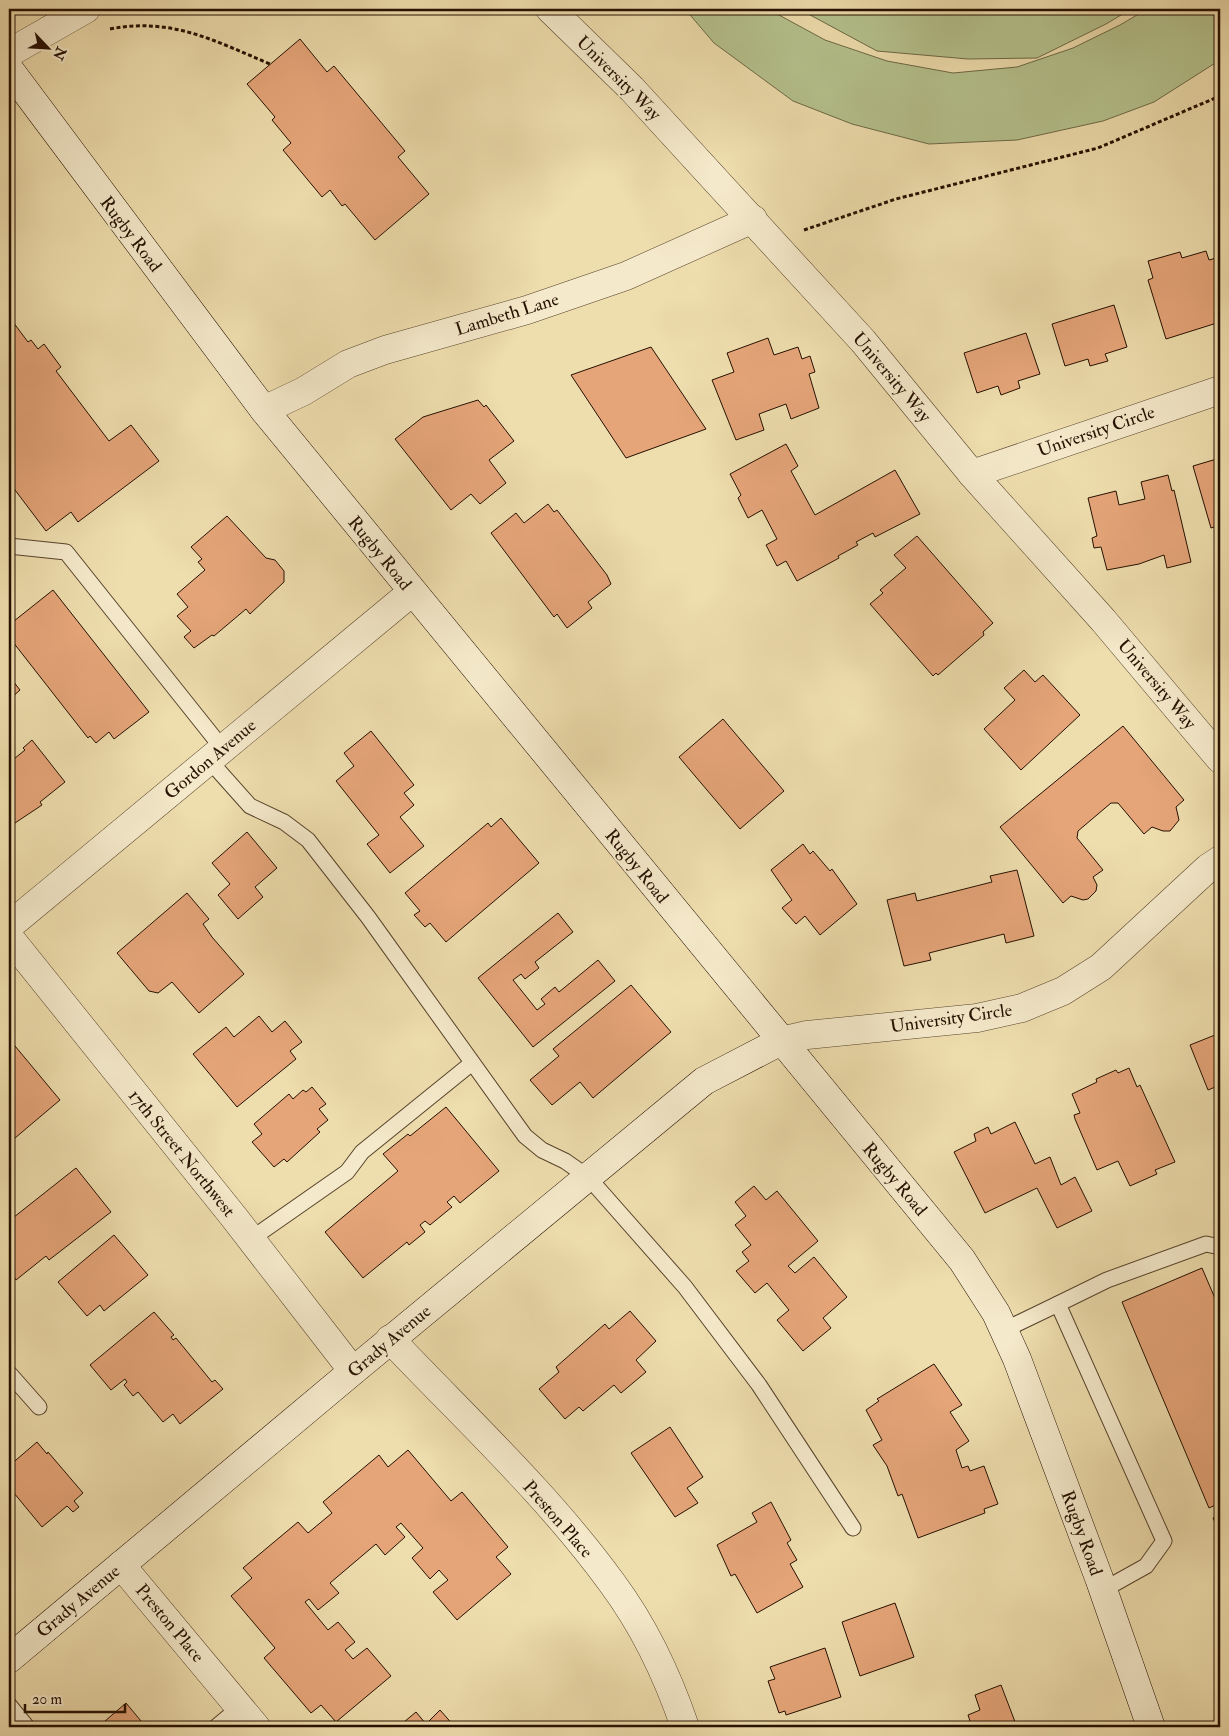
<svg xmlns="http://www.w3.org/2000/svg" width="1229" height="1736" font-family="'IM FELL Double Pica',serif">
<style>
.green{fill:#b5c28d;stroke:#6d6946}
.building{fill:#e5a579;stroke:#251000}
.lines{fill:none;stroke-linecap:round;stroke-linejoin:round}
.lane-casing{stroke:#57432b;stroke-width:17}
.street-casing{stroke:#57432b;stroke-width:29}
.secondary-casing{stroke:#251000;stroke-width:29}
.path{stroke:#251000;stroke-width:3;stroke-dasharray:4 2.5;stroke-linecap:butt}
.lane{stroke:#f4e9ca;stroke-width:15}
.street{stroke:#f4e9ca;stroke-width:28}
.secondary{stroke:#f4e9ca;stroke-width:28}
.labels{text-anchor:middle;stroke-width:4;stroke-linejoin:round;paint-order:stroke}
.street-label{font-size:18px;fill:#251000;stroke:#f4e9ca}
</style>
<rect width="100%" height="100%" fill="#eeddad"/>
<filter id="stains"><feTurbulence type="fractalNoise" baseFrequency=".004" numOctaves="4"/><feColorMatrix values="0 0 0 0 .2 0 0 0 0 .09 0 0 0 0 .02 0 0 0 .5 -.17"/></filter>
<radialGradient id="worn" r=".72"><stop offset=".6" stop-color="#630" stop-opacity="0"/><stop offset="1" stop-color="#630" stop-opacity=".3"/></radialGradient>
<!-- green -->
<g class="green">
<path d="M685,9H768L825,40L887,61L953,73L1017,67L1073,48L1120,25L1147,9H1220V60L1154,102L1103,121L1017,140L929,144L852,124L793,101L714,43Z"/>
<path d="M799,9H1131L1106,24L1037,58L968,59L877,51Z"/>
</g>
<!-- building -->
<g class="building">
<path d="M300,39L327,72L334,66L405,151L398,157L429,194L375,240L345,204L342,206L330,190L322,197L283,150L291,143L272,120L275,117L247,84Z"/>
<path d="M1206,251L1209,260L1220,257V322L1166,339L1148,280L1153,278L1148,261L1180,252L1182,258Z"/>
<path d="M1114,305L1127,347L1105,354L1108,361L1090,366L1088,359L1065,366L1052,324Z"/>
<path d="M10,318L28,342L31,340L38,349L44,344L61,367L56,371L109,441L131,425L159,461L78,522L71,512L46,531L9,482Z"/>
<path d="M1026,333L1040,374L1018,381L1020,388L1001,395L998,386L977,393L964,353Z"/>
<path d="M768,338L774,355L798,347L802,359L810,356L815,372L809,374L819,408L791,419L786,404L759,414L764,430L736,440L712,380L734,372L727,353Z"/>
<path d="M651,347L706,429L626,458L571,375Z"/>
<path d="M478,400L484,407L486,405L514,441L489,460L506,483L480,504L471,494L451,510L395,439L423,417Z"/>
<path d="M786,444L798,466L791,471L815,515L895,470L920,514L875,537L873,533L856,542L858,545L838,556L839,558L797,581L786,561L777,566L766,545L777,539L762,510L748,518L738,498L741,495L730,474Z"/>
<path d="M1220,458V525L1211,528L1193,466Z"/>
<path d="M1168,475L1172,491L1174,490L1191,562L1167,568L1164,555L1139,564L1107,570L1101,547L1094,548L1092,538L1097,536L1088,498L1116,491L1119,505L1145,499L1141,482Z"/>
<path d="M548,504L554,512L557,510L607,575L611,584L588,602L592,608L567,628L557,614L554,617L491,533L516,513L524,523Z"/>
<path d="M227,516L266,558L275,560L284,571V582L250,614L246,609L214,636L212,635L194,648L184,637L191,631L177,616L188,607L177,594L205,570L198,562L202,559L191,547Z"/>
<path d="M917,536L993,623L983,632L984,635L938,675L936,673L933,676L870,604L883,593L880,590L906,568L894,555Z"/>
<path d="M53,590L149,712L114,739L109,732L96,743L90,736L88,738L9,637V625Z"/>
<path d="M1024,670L1035,682L1043,675L1080,715L1021,770L984,729L1015,700L1004,688Z"/>
<path d="M9,676L20,690L9,700Z"/>
<path d="M723,719L784,791L740,829L679,757Z"/>
<path d="M1123,726L1184,800L1176,807L1179,820L1170,831H1163L1152,827L1144,834L1118,803H1111L1078,831L1077,838L1103,870L1093,877L1097,885L1096,891L1088,899L1083,900L1071,896L1063,903L1000,827Z"/>
<path d="M371,731L414,785L404,793L414,805L400,817L424,846L390,873L367,844L379,835L336,781L354,766L344,753Z"/>
<path d="M32,740L65,782L40,802L42,805L9,827V763L25,750L23,748Z"/>
<path d="M501,818L539,863L446,942L430,923L425,927L414,915L420,911L405,893L488,823L491,827Z"/>
<path d="M247,832L277,868L255,887L263,897L238,919L218,895L230,884L212,863Z"/>
<path d="M803,844L810,854L813,851L830,871L832,869L857,904L820,935L805,916L796,924L782,908L792,900L771,870Z"/>
<path d="M1017,870L1034,936L1006,943L1004,934L929,953L931,960L904,966L887,900L915,893L917,901L992,882L990,876Z"/>
<path d="M187,893L209,919L203,924L212,937L244,974L199,1013L172,982L158,993L149,991L117,953Z"/>
<path d="M558,913L573,932L535,962L539,968L525,979L521,974L513,980L537,1010L545,1004L541,999L555,987L559,992L598,960L615,981L533,1047L478,978Z"/>
<path d="M631,985L671,1032L593,1098L580,1082L552,1105L530,1080L559,1056L553,1049Z"/>
<path d="M259,1016L272,1032L285,1021L302,1042L290,1051L296,1059L237,1107L193,1054L226,1027L234,1037Z"/>
<path d="M1220,1033V1085L1208,1090L1190,1045Z"/>
<path d="M10,1040L60,1100L15,1138L9,1131Z"/>
<path d="M1129,1068L1137,1087L1140,1085L1175,1162L1155,1170L1157,1174L1130,1186L1118,1161L1097,1170L1075,1119L1074,1115L1080,1113L1072,1094L1097,1082L1096,1079L1116,1070L1118,1073Z"/>
<path d="M312,1087L326,1104L319,1109L328,1120L317,1129L320,1132L287,1162L284,1159L274,1167L252,1142L262,1134L254,1124L289,1094L293,1099L303,1090L306,1092Z"/>
<path d="M446,1107L499,1171L460,1203L454,1196L447,1202L452,1207L430,1225L425,1221L420,1225L425,1232L409,1245L407,1242L363,1278L325,1232L398,1171L383,1154L408,1134L410,1136Z"/>
<path d="M1015,1122L1035,1164L1050,1157L1061,1185L1075,1177L1092,1211L1057,1228L1037,1188L985,1213L954,1152L976,1141L974,1134L988,1127L991,1134Z"/>
<path d="M76,1168L111,1212L49,1260L46,1256L16,1280L9,1270V1221Z"/>
<path d="M754,1186L766,1200L777,1191L818,1241L788,1266L795,1273L814,1257L847,1297L823,1318L831,1328L803,1351L777,1320L789,1310L767,1283L755,1293L736,1271L749,1261L742,1252L751,1245L735,1225L746,1216L735,1202Z"/>
<path d="M114,1235L148,1275L104,1311L100,1305L87,1316L58,1282Z"/>
<path d="M1202,1268L1220,1310V1503L1209,1508L1122,1302Z"/>
<path d="M630,1311L656,1341L636,1360L646,1372L621,1393L614,1385L583,1411L579,1407L565,1419L539,1389L559,1372L556,1367L605,1324L609,1329Z"/>
<path d="M154,1312L174,1335L171,1337L173,1340L176,1338L212,1382L215,1380L223,1389L180,1424L173,1414L163,1422L138,1392L133,1396L124,1385L127,1382L125,1379L111,1390L90,1365Z"/>
<path d="M934,1364L962,1405L950,1412L969,1441L956,1450L962,1468L968,1466L970,1471L984,1466L998,1504L984,1509L985,1513L918,1538L902,1494L898,1496L887,1466L873,1445L882,1440L866,1410L879,1401L877,1399Z"/>
<path d="M670,1427L703,1477L687,1488L698,1503L675,1517L631,1453Z"/>
<path d="M37,1442L47,1454L48,1452L83,1493L74,1501L79,1507L73,1512L67,1506L42,1527L9,1487V1466Z"/>
<path d="M408,1450L451,1501L462,1492L508,1547L496,1557L511,1574L457,1620L433,1592L448,1580L439,1570L430,1579L412,1558L423,1548L401,1523L396,1527L405,1537L385,1555L376,1544L330,1583L339,1593L318,1610L309,1599L305,1602L328,1630L338,1622L355,1642L345,1650L353,1659L367,1648L391,1676L336,1722L321,1705L311,1713L264,1658L275,1648L231,1596L252,1578L243,1568L298,1522L308,1533L332,1513L323,1502L379,1455L388,1467Z"/>
<path d="M771,1502L791,1540L787,1543L797,1560L790,1564L803,1587L757,1613L735,1574L731,1576L717,1545L757,1522L752,1513Z"/>
<path d="M1220,1515V1534L1213,1518Z"/>
<path d="M895,1603L914,1657L860,1676L842,1622Z"/>
<path d="M825,1648L841,1697L786,1715L785,1711L779,1713L768,1681L775,1679L770,1667Z"/>
<path d="M1001,1685L1017,1727H972L968,1715L980,1710L975,1695Z"/>
<path d="M126,1703L146,1727H98Z"/>
<path d="M440,1710L455,1727H398L416,1712L426,1724Z"/>
</g>
<g class="lines">
<!-- lane casing -->
<g class="lane-casing">
<g id="lane">
<path d="M9,546L66,552L223,749"/>
<path d="M209,760L250,806L284,822L308,840L368,917L525,1136L542,1150L565,1161L588,1177L685,1287L759,1385L853,1528"/>
<path d="M251,1239L347,1172L362,1152L472,1063"/>
<path d="M1058,1304L1107,1280L1206,1244L1220,1247"/>
<path d="M1004,1330L1058,1304L1164,1541L1146,1566L1103,1590"/>
<path d="M9,1373L39,1407"/>
<path d="M9,1705L27,1727"/>
<path d="M216,1727L240,1707"/>
</g>
</g>
<!-- street casing -->
<g class="street-casing">
<g id="street">
<path d="M550,9L632,89L863,341L972,474L1103,620L1220,759"/>
<path d="M9,53L86,9"/>
<path d="M264,410L304,391L348,364L385,350L527,310L626,276L753,219"/>
<path d="M972,474L1220,390"/>
<path d="M9,926L412,592"/>
<path d="M9,937L233,1216L353,1371"/>
<path d="M781,1041L807,1035L977,1018L1022,1008L1063,991L1101,967L1208,868L1220,860"/>
<path d="M390,1339C465,1418 548,1495 612,1583C644,1626 668,1677 685,1727"/>
<path d="M121,1565L256,1727"/>
</g>
</g>
<!-- secondary casing -->
<g class="secondary-casing">
<g id="secondary">
<path d="M9,69L264,410L962,1260L996,1313L1017,1359L1099,1578L1151,1727"/>
<path d="M9,1659L353,1371L704,1081L781,1041"/>
</g>
</g>
<!-- path -->
<g class="path">
<path d="M110,29C172,17 215,41 270,64"/>
<path d="M804,230L896,199L1098,148L1220,96"/>
</g>
<!-- lane -->
<use href="#lane" class="lane"/>
<!-- street -->
<use href="#street" class="street"/>
<!-- secondary -->
<use href="#secondary" class="secondary"/>
</g>
<g class="labels">
<!-- street labels -->
<g class="street-label">
<text transform="translate(619 78) rotate(45)" y="6">University Way</text>
<text transform="translate(131 234) rotate(53)" y="6">Rugby Road</text>
<text transform="translate(507 314) rotate(-17)" y="6">Lambeth Lane</text>
<text transform="translate(892 377) rotate(50)" y="6">University Way</text>
<text transform="translate(1096 431) rotate(-19)" y="6">University Circle</text>
<text transform="translate(380 553) rotate(51)" y="6">Rugby Road</text>
<text transform="translate(1157 684) rotate(50)" y="6">University Way</text>
<text transform="translate(210 759) rotate(-40)" y="6">Gordon Avenue</text>
<text transform="translate(637 866) rotate(51)" y="6">Rugby Road</text>
<text transform="translate(951 1018) rotate(-8)" y="6">University Circle</text>
<text transform="translate(182 1153) rotate(51)" y="6">17th Street Northwest</text>
<text transform="translate(895 1179) rotate(50)" y="6">Rugby Road</text>
<text transform="translate(389 1341) rotate(-40)" y="6">Grady Avenue</text>
<text transform="translate(558 1519) rotate(49)" y="6">Preston Place</text>
<text transform="translate(1082 1533) rotate(70)" y="6">Rugby Road</text>
<text transform="translate(78 1601) rotate(-40)" y="6">Grady Avenue</text>
<text transform="translate(170 1623) rotate(50)" y="6">Preston Place</text>
</g>
</g>
<!-- margin -->
<rect width="1229" height="1736" fill="none" stroke="#eeddad" stroke-width="30"/>
<rect x="10" y="10" width="1209" height="1716" fill="none" stroke="#251000" stroke-width="2.5"/>
<rect x="15" y="15" width="1199" height="1706" fill="none" stroke="#251000"/>
<!-- north arrow -->
<g transform="translate(48 48) rotate(115)" stroke="#f4e9ca" stroke-width="4" paint-order="stroke">
<path d="M0-4L9 19L0 12L-9 19Z" fill="#251000"/>
<text y="-8" font-size="14" font-weight="bold" text-anchor="middle" fill="#251000">N</text>
</g>
<!-- scale -->
<path d="M25 1704v8h100v-8" fill="none" stroke="#251000" stroke-width="2.5"/>
<text x="32" y="1704" font-size="15" fill="#251000" stroke="#f4e9ca" stroke-width="4" paint-order="stroke">20 m</text>
<rect width="100%" height="100%" filter="url(#stains)"/>
<rect width="100%" height="100%" fill="url(#worn)"/>
</svg>
